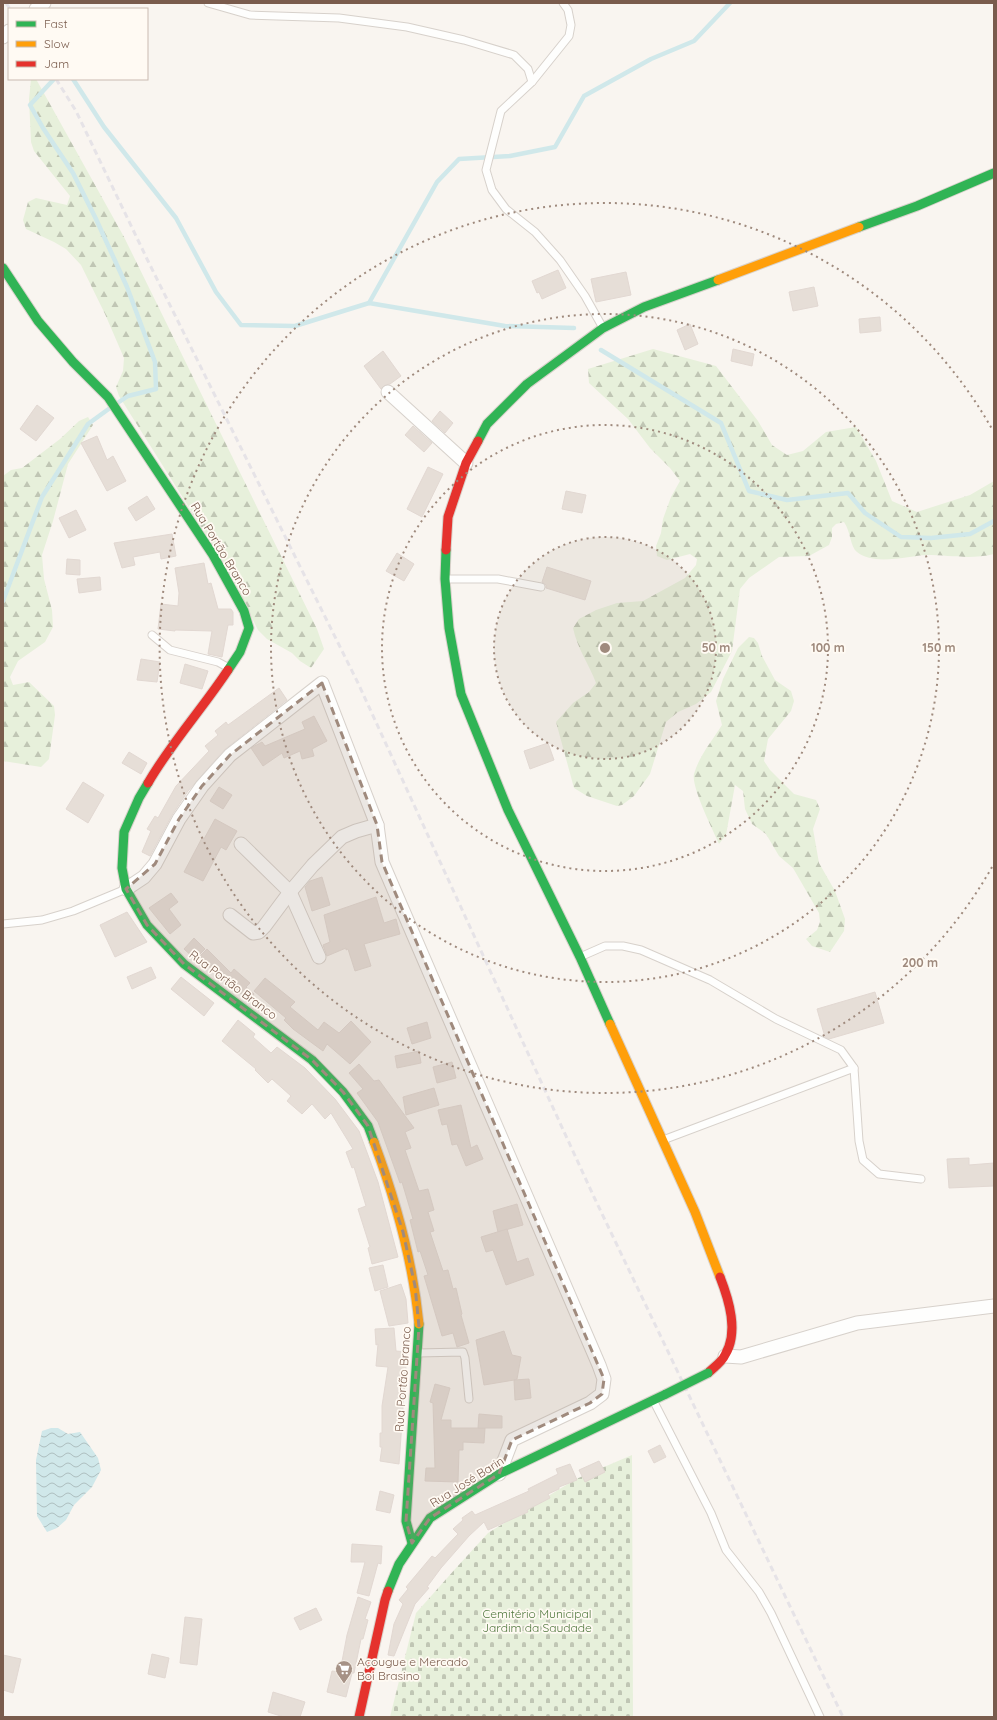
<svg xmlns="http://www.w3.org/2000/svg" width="997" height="1720" font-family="Quicksand,sans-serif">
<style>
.forest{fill:url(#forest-firs)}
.cemetery{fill:url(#cemetery-stones)}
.water{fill:url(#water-waves)}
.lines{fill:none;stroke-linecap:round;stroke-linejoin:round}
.stream{stroke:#d0e8ea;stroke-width:4.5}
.building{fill:#e6ded7;stroke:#e2d8d2}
.lane-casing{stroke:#d7d1cb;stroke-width:9}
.street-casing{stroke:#d7d1cb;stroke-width:15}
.fast-casing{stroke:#d9d2cb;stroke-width:11}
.slow-casing{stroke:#d9d2cb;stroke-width:11}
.jam-casing{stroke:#d9d2cb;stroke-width:11}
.lane{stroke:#fefefd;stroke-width:7}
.street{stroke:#fefefd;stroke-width:13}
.fast{stroke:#30b455;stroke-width:9}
.slow{stroke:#ff9f0a;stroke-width:9}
.jam{stroke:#e5322d;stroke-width:9}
.rail{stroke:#e6e3e7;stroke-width:3;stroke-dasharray:6 4;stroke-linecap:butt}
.fast-bridge-casing{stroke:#d9d2cb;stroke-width:11;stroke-linecap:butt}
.fast-bridge{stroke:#30b455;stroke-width:9}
.marked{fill:#9f8a7d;fill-opacity:0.2;stroke:#9f8a7d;stroke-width:3;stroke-dasharray:8 5;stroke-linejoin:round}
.ring{fill:none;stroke:#9f8a7d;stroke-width:2;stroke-dasharray:2 4}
.labels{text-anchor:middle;stroke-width:3.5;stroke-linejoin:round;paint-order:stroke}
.street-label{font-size:12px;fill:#7a5c4d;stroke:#fffaf3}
.park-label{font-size:12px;fill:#537a41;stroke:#fffaf3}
.poi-label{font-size:12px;fill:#7a5c4d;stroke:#fffaf3;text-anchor:start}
.centre{fill:#9f8a7d;stroke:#fffaf3;stroke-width:2}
.ring-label{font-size:12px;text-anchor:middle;font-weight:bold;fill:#9f8a7d;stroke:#fffaf3;stroke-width:3.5;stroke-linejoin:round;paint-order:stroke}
</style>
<defs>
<pattern id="forest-firs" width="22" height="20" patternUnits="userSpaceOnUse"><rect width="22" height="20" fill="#e7f0db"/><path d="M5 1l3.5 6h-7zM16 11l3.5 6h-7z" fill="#c0c6b4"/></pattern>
<pattern id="cemetery-stones" width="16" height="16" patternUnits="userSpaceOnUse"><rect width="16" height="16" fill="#e7f0db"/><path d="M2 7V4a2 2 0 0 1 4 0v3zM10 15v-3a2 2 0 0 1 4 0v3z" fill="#c0c6b4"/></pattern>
<pattern id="water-waves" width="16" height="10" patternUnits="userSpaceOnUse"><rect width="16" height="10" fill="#d0e8ea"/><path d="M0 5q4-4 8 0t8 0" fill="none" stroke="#aebfc0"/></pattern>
</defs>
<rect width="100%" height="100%" fill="#f9f5f0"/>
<!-- forest -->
<g class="forest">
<path d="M31,79H36L124,237L317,629L324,649L311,668L300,661L292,653L267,639L258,630L224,563L119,396L116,387L123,371L124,358L105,314L81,265L66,249L54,242L26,229L23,220L28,202L36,198L67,205L70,196L34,151L31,142L29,99Z"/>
<path d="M653,349L716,366L758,421L772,445L787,455L803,451L826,432L856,427L876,461L892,501L917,512L970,495L994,481V554C969,560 951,555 926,555C907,556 874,566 857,552C850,547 851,532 844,522L836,524L832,528V537L829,545L809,556L779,557L749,578L740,589L732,651L711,692L696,704L678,712L666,722L650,774L634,796L622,805L617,806L587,796L574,788L556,722L573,703L589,692L596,683C589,664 577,648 573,628L579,619L596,610L617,603L643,601L685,578L696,565L697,559L690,554L667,560L657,556L656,546L661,533L663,519L671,497L680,481L670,468L650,448L628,419L589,383L588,369Z"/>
<path d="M88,417L93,425L68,464L53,521L42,555L44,579L52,610L53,627L45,642L18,661L10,677L13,685L29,682L54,706L55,715L49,759L41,767L3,761V476L11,470L22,468L60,439L79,421Z"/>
<path d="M749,637L754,638L758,643L762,656L775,680L791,691L794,701L791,711L768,739L764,761L770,770L794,794L816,800L820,809L813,829L819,863L835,891L845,919L844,931L830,952L812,946L806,939L817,930L820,922L819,913L793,868L779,856L766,834L752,824L745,809L743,791L735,785L726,835L719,844C713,830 691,787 694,774C699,756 712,741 722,725L716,701L723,679L738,648Z"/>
</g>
<!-- cemetery -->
<path class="cemetery" d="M632,1455L633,1717H390L416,1613L456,1568L488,1533L576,1479Z"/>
<!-- water -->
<path class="water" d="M51,1428H58L68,1434L80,1432L98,1458L101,1470L92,1487L74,1505L66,1520L57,1528L47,1532L37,1516L36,1460L42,1431Z"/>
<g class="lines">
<!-- stream -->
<g class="stream">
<path d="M54,79L30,105L43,128L73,173L96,219L127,287L155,362L156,389L128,396L116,404"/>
<path d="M73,79L104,127L176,218L216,292L241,325L295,326L369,303L505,326L574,328"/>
<path d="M369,303L437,182L459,159L510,156L555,147L584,96L651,59L694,41L730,3"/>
<path d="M601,350L721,423L749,491L787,500L848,493L865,513L901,537L931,538L970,534L994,521"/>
<path d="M3,601L42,497L88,424L110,408"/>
</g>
</g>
<!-- building -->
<g class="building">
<path d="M558,270L566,288L542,299L539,292L537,293L532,281Z"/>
<path d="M626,272L631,295L596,302L591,279Z"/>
<path d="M814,287L818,306L793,311L789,292Z"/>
<path d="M880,317L881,331L860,333L859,319Z"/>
<path d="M690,324L698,344L685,350L677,330Z"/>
<path d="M733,349L754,354L752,366L731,361Z"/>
<path d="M383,351L401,376L390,384L385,385L381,389L364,366Z"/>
<path d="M37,405L54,418L36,441L20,429Z"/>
<path d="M440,411L453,423L445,433L432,421Z"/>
<path d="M413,426L432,443L424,452L405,435Z"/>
<path d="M97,436L107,460L113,456L126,481L107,491L81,443Z"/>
<path d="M428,467L443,474L422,517L407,509Z"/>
<path d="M566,491L586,495L582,513L562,509Z"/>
<path d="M147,496L155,509L136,521L128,508Z"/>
<path d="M76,510L86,530L69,538L59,518Z"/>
<path d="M172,534L176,556L161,559L160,552L133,557L135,565L122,568L114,543Z"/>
<path d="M397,553L414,564L404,581L386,571Z"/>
<path d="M67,559L80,560V575L66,574Z"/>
<path d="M204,563L208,584L211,583L218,609H231L233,612V625H228L222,657L208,654L212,631L175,630V631L158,629L161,604L178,606L179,593L175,568Z"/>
<path d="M547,567L591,581L585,600L546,588V585L542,582Z"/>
<path d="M100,577L101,590L79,593L77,579Z"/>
<path d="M141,659L160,662L157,682L137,680Z"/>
<path d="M185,664L208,671L202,689L180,683Z"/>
<path d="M279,688L287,700L224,750L188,791L172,815L150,856L142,852L151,831L147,829L155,816L158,818L176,786L209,751L205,746L218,735L215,731L226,722L228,725Z"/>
<path d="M314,716L327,741L312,749L314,756L302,759L300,751L284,758L282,753L263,766L251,748L262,742L265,746L305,729L302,722Z"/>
<path d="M548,743L554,760L530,769L524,751Z"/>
<path d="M129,752L147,763L141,774L122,763Z"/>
<path d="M83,782L104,795L88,823L66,809Z"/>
<path d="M219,787L232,795L223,809L210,801Z"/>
<path d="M215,819L237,831L226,850L221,847L203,881L184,872L202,838L204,839Z"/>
<path d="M322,877L330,905L312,911L305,887L310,881Z"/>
<path d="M171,893L178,902L169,909L181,925L170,934L149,908Z"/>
<path d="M376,897L384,923L396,919L400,934L364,944L371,966L355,971L348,949L346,950V948L327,956L323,945L330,942L324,915Z"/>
<path d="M127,912L147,942L115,957L100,925Z"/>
<path d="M194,938L205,949L195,959L184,949Z"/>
<path d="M207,949L231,973L234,969L250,983L246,987L254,994L249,1000L222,979L199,957Z"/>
<path d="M151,967L156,978L132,989L127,977Z"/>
<path d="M181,977L214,1003L204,1016L171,989Z"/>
<path d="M265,978L295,1002L290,1007L318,1030L324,1022L339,1033L351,1021L371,1042L350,1064L327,1044L323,1051L293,1029L284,1020L286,1018L254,991Z"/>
<path d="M875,992L884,1023L829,1039L825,1037L817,1009Z"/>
<path d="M238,1020L255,1034L253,1037L271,1053L277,1047L305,1068L335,1099L359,1131L378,1182L398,1257L372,1264L368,1248L370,1247L358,1209L366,1206L354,1167L352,1168L346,1152L353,1149L331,1113L325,1119L312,1104L302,1114L287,1101L291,1096L272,1079L268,1083L255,1070L256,1069L222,1041Z"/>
<path d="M427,1022L431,1038L412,1044L407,1028Z"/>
<path d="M419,1051L421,1063L397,1068L395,1056Z"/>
<path d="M452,1062L456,1078L437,1083L433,1067Z"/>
<path d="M359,1064L374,1081L379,1080L414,1128L405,1132L411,1148L405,1150L419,1191L428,1189L434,1210L428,1212L434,1231L430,1232L443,1271L448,1270L453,1289L456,1288L462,1314L461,1315L469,1343L457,1347L453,1333L442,1336L424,1276L428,1275L420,1251L418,1252L410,1220L413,1219L402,1182L400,1183L378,1122L357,1093L363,1089L349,1073Z"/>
<path d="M434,1088L439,1105L406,1115L403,1097Z"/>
<path d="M461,1105L471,1148L477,1145L483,1159L466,1166L457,1144L452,1145L447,1124L442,1125L438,1110Z"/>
<path d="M969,1158V1165L994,1163V1186L949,1188L947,1159Z"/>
<path d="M517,1204L523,1225L498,1232L493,1211Z"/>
<path d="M507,1229L517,1262L528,1258L534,1275L506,1285L493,1250L486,1252L481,1237Z"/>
<path d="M383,1265L388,1287L375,1291L369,1268Z"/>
<path d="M401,1284L406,1299L408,1323L389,1326L380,1291Z"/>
<path d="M394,1328L396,1351L407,1352L399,1464L380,1461L382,1447H380V1433H382V1406L388,1367L376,1366L378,1344L376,1345L375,1329Z"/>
<path d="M504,1331L512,1355L521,1357L517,1379L514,1380L529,1379L531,1398L515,1400L514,1380L484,1385L476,1340Z"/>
<path d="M435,1384L450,1388L441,1420H451V1428H485L484,1443L463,1442V1450H459L458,1482L425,1481L426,1468H435L433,1403L430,1402Z"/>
<path d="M479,1414L502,1416V1428H478Z"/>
<path d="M660,1445L666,1457L654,1463L648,1451Z"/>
<path d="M599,1461L605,1472L585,1482L579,1470Z"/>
<path d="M570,1464L577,1480L559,1487V1489L548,1494L550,1498L527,1510L528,1512L488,1530L484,1522L469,1536L441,1568L427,1587L429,1588L415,1604L394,1656L388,1655L394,1624L403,1604L399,1600L408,1589L406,1587L432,1556L435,1558L458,1534L453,1529L463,1520L462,1518L472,1511L475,1515L529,1491L528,1489L558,1474L556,1469Z"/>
<path d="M380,1491L394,1495L390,1513L376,1510Z"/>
<path d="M352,1544L382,1546L381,1564L378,1563L369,1596L357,1593L365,1562H351Z"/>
<path d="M358,1597L371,1602L365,1619L368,1620L363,1639H361L354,1673H352L346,1697L327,1692L332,1671L340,1672L347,1635Z"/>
<path d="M316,1608L322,1620L300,1630L294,1618Z"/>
<path d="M185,1617L202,1619L197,1665L180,1663Z"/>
<path d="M152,1654L169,1658L165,1678L148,1674Z"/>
<path d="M3,1655L21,1659L13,1693L3,1690Z"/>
<path d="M273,1692L305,1702L300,1717H284L268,1712Z"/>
</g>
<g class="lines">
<!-- lane casing -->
<g class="lane-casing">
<g id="lane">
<path d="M208,3L250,15L339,18L407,27L464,40L514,55L528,69L532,82"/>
<path d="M563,3L568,10L571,25L569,36L532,82L501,111L486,170L492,190L506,209L535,232L560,260L585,296L603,328"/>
<path d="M445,579H498L541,587"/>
<path d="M152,635L170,650L218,662L229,668"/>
<path d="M3,924L42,920L73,911L126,889"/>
<path d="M580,957L605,946H623L641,950L710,980L776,1019L841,1050L854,1068"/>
<path d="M663,1140L854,1068L859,1141L863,1160L879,1174L921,1179"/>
<path d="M418,1353L463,1352L465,1358L469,1399"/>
<path d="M653,1400L711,1513L726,1550L759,1592L771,1613L820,1717"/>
</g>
</g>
<!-- street casing -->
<g class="street-casing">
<g id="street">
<path d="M36,9L44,3"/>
<path d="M3,37L9,31"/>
<path d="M388,392L466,463"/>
<path d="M241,844L290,892L319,957"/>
<path d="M126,889L144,877L155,864L179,819L202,786L230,755L322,683L377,825L382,862L599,1365L604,1379L602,1394L590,1403L512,1440L499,1474"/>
<path d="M230,915L253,933L259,932L264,927L290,892L313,865L342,837L356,831L377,825"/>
<path d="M725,1356L741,1357L857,1323L994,1306"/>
</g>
</g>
<!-- fast casing -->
<g class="fast-casing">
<g id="fast">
<path d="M859,227L917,206L994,173"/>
<path d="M3,268L38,321L73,362L108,397L213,555L244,611L249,628L240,652L228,670"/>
<path d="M478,441L487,424L527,384L603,328L644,307L718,280"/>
<path d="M446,550L445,579L449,628L461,694L508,810L580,957L610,1024"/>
<path d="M148,783L139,798L124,832L122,868L126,889L147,925L184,964L312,1060L343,1092L368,1126L374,1142"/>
<path d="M412,1543L406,1521L419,1324"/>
<path d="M388,1591L399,1564L430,1518L499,1474L666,1394"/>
</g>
</g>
<!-- slow casing -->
<g class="slow-casing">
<g id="slow">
<path d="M718,280L859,227"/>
<path d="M610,1024L695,1212L720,1277"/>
<path d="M374,1142C396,1201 413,1262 419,1324"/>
</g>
</g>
<!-- jam casing -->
<g class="jam-casing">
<g id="jam">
<path d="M446,550L448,517L466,463L478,441"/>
<path d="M148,783C171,743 203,708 228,670"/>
<path d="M708,1373C713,1368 722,1362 725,1355C739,1332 729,1300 720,1277"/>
<path d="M359,1717L385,1600L388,1591"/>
</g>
</g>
<!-- lane -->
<use href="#lane" class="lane"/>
<!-- street -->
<use href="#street" class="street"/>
<!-- fast -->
<use href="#fast" class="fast"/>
<!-- slow -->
<use href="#slow" class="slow"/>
<!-- jam -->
<use href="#jam" class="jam"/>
<!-- rail -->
<g class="rail">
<path d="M6,3L10,9"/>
<path d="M56,79L76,111L148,261L358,683L594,1197L843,1717"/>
</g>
<!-- fast-bridge casing -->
<g class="fast-bridge-casing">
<path id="fast-bridge" d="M666,1394L708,1373"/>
</g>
<!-- fast-bridge -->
<use href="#fast-bridge" class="fast-bridge"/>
</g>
<!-- marked area -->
<path class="marked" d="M322,683L377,825L382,862L604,1379L602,1394L590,1403L512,1440L499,1474L430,1518L412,1543L406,1521L419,1327L415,1286L403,1232L368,1126L343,1092L312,1060L184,964L147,925L126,889L155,864L179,819L202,786L230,755Z"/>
<!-- distance rings -->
<circle cx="605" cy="648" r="111" fill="#9f8a7d" fill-opacity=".12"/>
<g class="ring">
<circle cx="605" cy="648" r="111"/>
<circle cx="605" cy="648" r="223"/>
<circle cx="605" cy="648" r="334"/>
<path d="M992 867A445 445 0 1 1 992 429"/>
</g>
<!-- icons -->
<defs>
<g id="supermarket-pin" transform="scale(0.9)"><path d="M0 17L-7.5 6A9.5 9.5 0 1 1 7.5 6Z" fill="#a69286" stroke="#fffaf3"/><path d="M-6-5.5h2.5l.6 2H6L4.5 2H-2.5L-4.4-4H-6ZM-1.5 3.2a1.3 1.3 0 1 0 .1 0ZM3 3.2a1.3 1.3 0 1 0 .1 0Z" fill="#fff"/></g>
</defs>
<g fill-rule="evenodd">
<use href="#supermarket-pin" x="344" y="1669"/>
</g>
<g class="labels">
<!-- street labels -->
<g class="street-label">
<text transform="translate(221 549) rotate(59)" y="4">Rua Portão Branco</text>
<text transform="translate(233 985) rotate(37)" y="4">Rua Portão Branco</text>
<text transform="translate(403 1379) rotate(-86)" y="4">Rua Portão Branco</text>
<text transform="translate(467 1482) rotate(-32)" y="4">Rua José Barin</text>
</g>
<!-- park labels -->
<g class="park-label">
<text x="537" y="1618">Cemitério Municipal<tspan x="537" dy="14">Jardim da Saudade</tspan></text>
</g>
<!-- poi labels -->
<g class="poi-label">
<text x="357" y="1666">Açougue e Mercado<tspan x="357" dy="14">Boi Brasino</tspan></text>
</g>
</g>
<circle cx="605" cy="648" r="6" class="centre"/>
<g class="ring-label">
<text x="716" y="652">50 m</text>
<text x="828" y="652">100 m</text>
<text x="939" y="652">150 m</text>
<text x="920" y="967">200 m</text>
</g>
<!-- border -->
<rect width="997" height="1720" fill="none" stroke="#7a5c4d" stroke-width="8"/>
<!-- legend -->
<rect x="8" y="8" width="140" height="72" fill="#fffaf3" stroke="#cabbb1"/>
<rect x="16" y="21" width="20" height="6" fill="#30b455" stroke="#cabbb1"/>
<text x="44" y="28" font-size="12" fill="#7a5c4d">Fast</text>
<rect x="16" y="41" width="20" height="6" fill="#ff9f0a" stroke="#cabbb1"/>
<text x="44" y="48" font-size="12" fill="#7a5c4d">Slow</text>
<rect x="16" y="61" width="20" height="6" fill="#e5322d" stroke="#cabbb1"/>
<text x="44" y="68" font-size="12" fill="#7a5c4d">Jam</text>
</svg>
